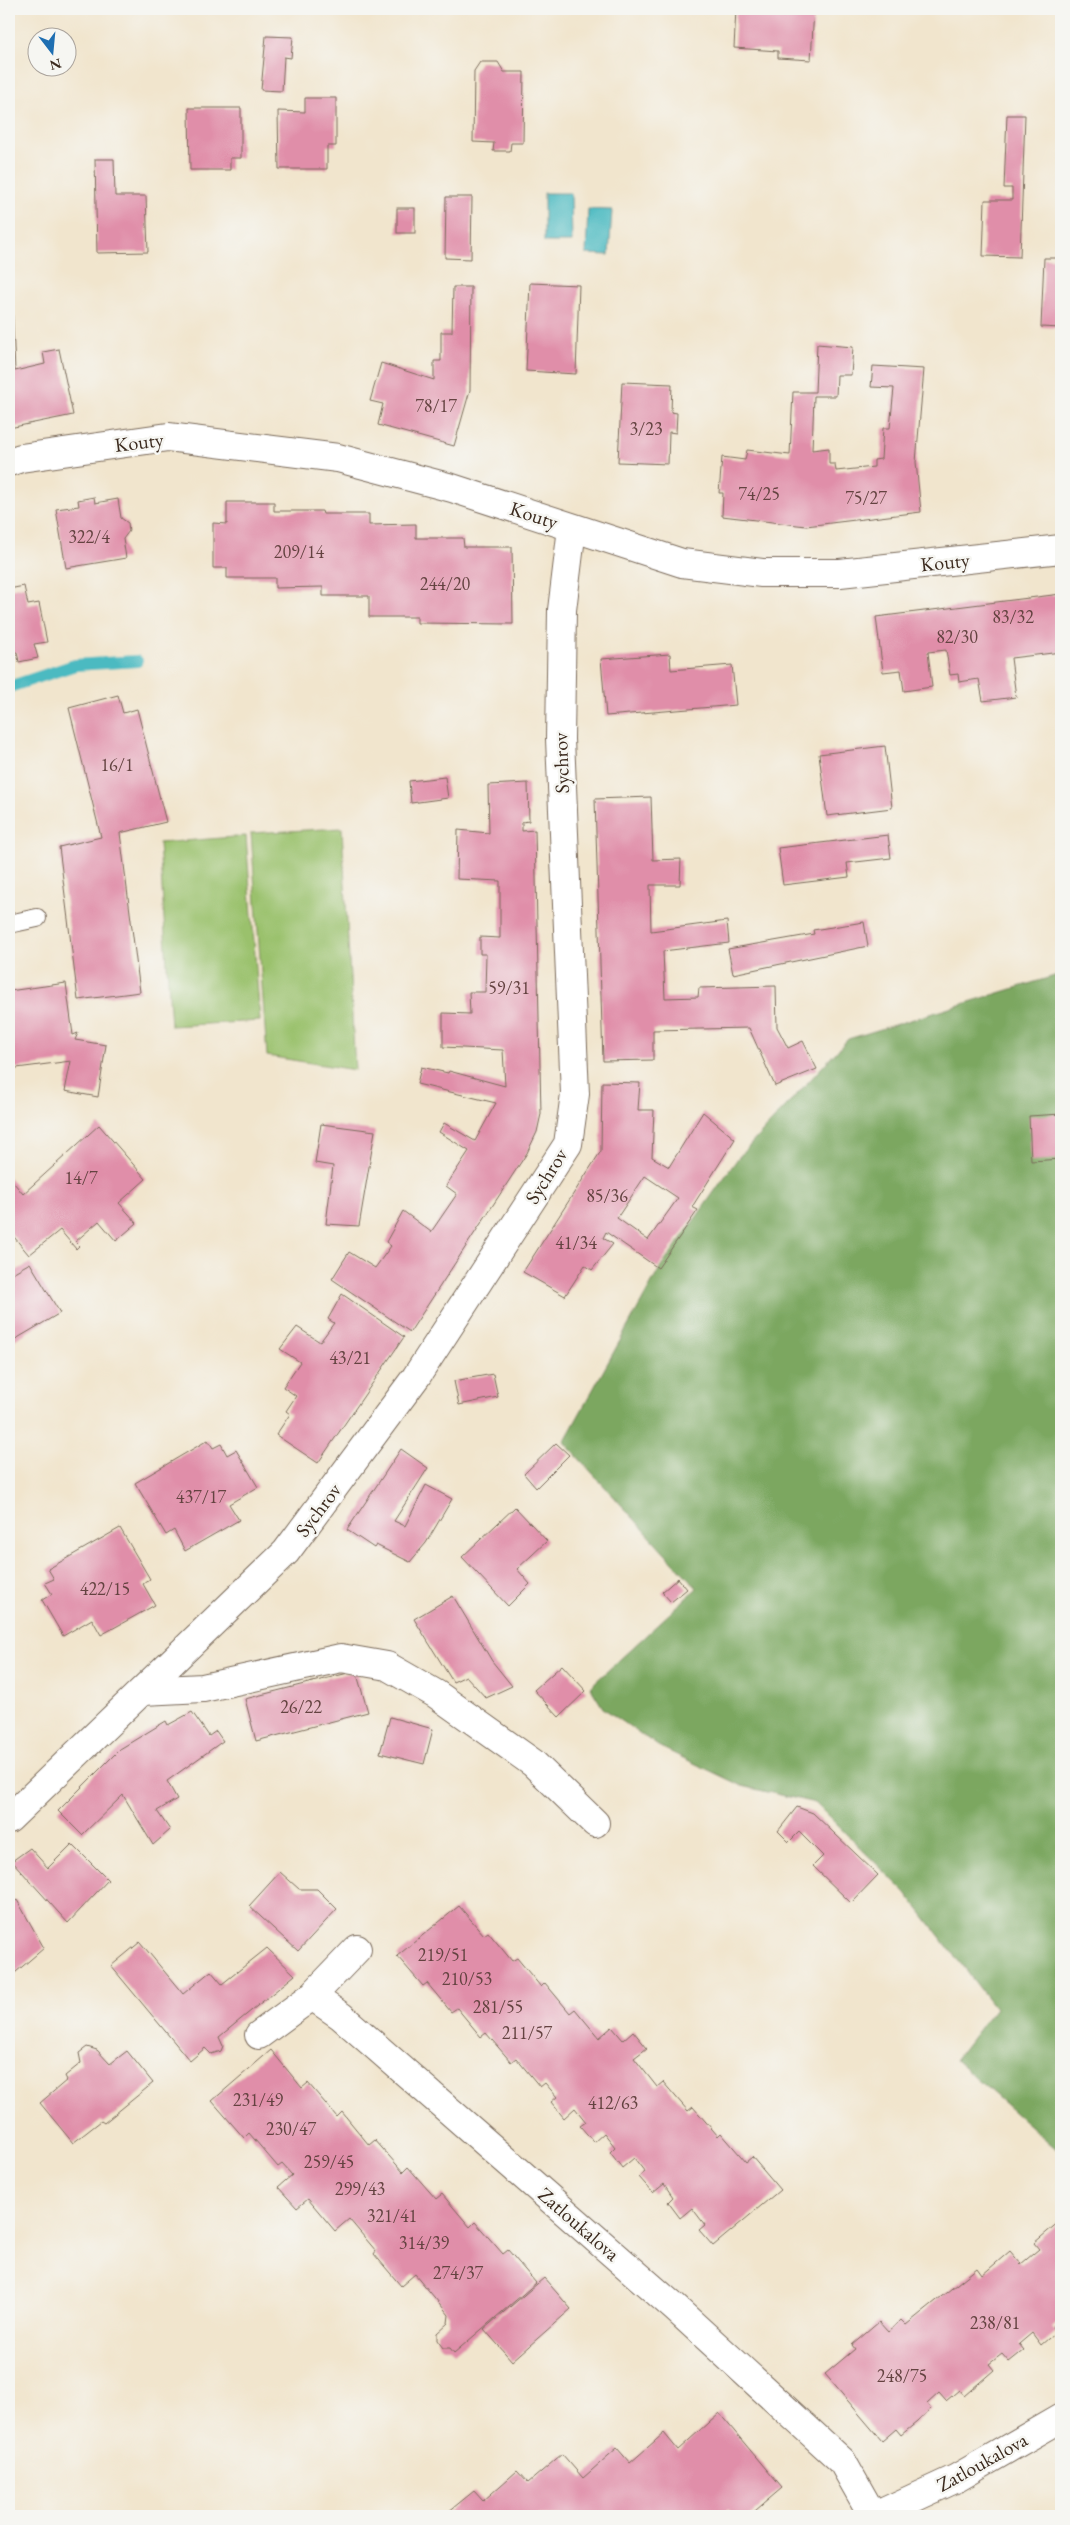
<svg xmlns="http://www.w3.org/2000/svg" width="1070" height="2525" font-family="'EB Garamond',serif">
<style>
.green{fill:#9ac16c;stroke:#6a7645}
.forest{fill:#7ba760;stroke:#5b683f}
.water{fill:#4bbac1;stroke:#437270}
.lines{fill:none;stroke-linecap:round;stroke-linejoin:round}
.stream{stroke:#4bbac1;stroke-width:12}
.building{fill:#e08ea9;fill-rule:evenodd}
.lane-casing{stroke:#7b6b5b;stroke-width:20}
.street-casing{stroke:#7b6b5b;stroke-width:30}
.lane{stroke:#fff;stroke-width:18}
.street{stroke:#fff;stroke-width:28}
.labels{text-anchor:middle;stroke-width:5;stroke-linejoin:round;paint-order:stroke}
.number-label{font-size:18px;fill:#644341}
.street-label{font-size:20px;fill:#3b2a1e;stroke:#f6f6f2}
</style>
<rect width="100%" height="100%" fill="#f6f6f2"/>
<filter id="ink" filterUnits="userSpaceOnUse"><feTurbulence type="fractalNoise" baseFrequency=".02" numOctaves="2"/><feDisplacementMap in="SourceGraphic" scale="10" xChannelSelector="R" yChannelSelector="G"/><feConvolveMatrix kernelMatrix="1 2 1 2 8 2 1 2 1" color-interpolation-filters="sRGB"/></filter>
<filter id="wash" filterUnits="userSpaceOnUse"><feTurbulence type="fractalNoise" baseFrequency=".0096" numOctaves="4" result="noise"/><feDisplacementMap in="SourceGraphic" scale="20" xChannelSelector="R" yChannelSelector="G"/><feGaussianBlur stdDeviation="1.12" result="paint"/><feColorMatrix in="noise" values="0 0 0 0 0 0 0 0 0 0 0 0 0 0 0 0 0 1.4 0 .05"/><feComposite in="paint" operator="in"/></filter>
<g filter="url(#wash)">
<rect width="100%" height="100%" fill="#f1e5cd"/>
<!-- green -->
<g class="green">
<path d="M342,828L355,1070L267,1056L251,833Z"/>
<path d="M246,836L260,1021L171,1026L159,843Z"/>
</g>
<!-- forest -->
<path class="forest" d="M1061,974V2153L955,2060L995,2008L906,1893L815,1803L742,1786L658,1746L603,1708L590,1687L697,1588L564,1442L659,1270L738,1158L848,1039Z"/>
<!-- water -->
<g class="water">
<path d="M544,193H571L572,242H544Z"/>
<path d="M588,209L612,210L609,255L586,254Z"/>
</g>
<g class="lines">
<!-- stream -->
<path class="stream" d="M9,687L75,665L137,661"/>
</g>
<g id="blocks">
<!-- building -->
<g class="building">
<path d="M736,9H814L811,60L778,58V51L734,48Z"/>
<path d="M266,36L293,37L291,58L284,57L282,91L261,90Z"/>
<path d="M480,62H498L504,72H524L523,143H511L510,151H493L494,143L473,142L474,71Z"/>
<path d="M305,98H336V146H327V169H279L278,111L305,112Z"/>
<path d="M189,108H241V158H230V170H190Z"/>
<path d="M1007,115H1025L1020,257L983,256L985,200H1012V188H1004Z"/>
<path d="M95,159H114L115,196H146L148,252L97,253Z"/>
<path d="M446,197H472L471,259L445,258Z"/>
<rect x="397" y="208" width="18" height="25"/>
<path d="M1044,258H1061V328L1041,327Z"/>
<path d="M9,277H11L15,371L45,364L43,352L59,349L73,415L9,428Z"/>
<path d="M530,283L579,285L576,374L526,371Z"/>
<path d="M453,287H471L470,390L454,446L378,425L383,404L370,401L381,363L434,380V361H441V332H452Z"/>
<path d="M817,344L853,347L851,375H837L836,396H814L812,450L829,448V464H835L836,471L874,467V460L881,459L883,428H890L894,388L871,387L873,366L924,369L916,462L921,512L806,526L722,516L723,493H719L722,457L745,460L747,450L790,455L793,392H815Z"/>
<path d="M622,382L672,384L671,412L677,413L676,433L669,432L668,464L618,462Z"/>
<path d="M94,497L95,503L118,499L121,518L128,523L129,531L123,539L126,558L66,568L56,509L79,506L78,500Z"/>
<path d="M227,502H274V511H322L323,514H369V525L416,524V538H463L464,547H512L513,624L417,623V617H369V596H323V587L275,588V578H227V568H213V523L227,524Z"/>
<path d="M24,586L28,605L39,603L47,642L34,644L38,658L19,662L17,652L9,654V589Z"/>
<path d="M1061,594V652L1011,658L1016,697L983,701L979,679L959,682L958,674L950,675L946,650L928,652L932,687L904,691L901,670L883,672L876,617Z"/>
<path d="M670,654L671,670L732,665L736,705L606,716L601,659Z"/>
<path d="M118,695L123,713L137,709L166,822L120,833L140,992L78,1000L59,847L101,837L69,708Z"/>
<path d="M885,746L892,808L827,816L819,754Z"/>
<path d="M445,777L448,798L411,803L409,781Z"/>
<path d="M528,783L529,821L522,822V831L535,830L541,1114L537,1132L527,1153L410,1332L332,1279L349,1252L375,1268L391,1246L386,1242L403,1211L431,1232L457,1194L446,1186L469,1151L439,1132L444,1123L475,1141L496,1103L417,1084L421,1067L448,1073L449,1071L505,1086L503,1050L443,1047V1013L470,1014L469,992H485L486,954H480V937L500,938V881L457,879L458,830L489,833L488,785Z"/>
<path d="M651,797L653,860L681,859L680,885H650L651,931L727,921L729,943L663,951L665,998L698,997L699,988L776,986L777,1027L788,1048L803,1041L817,1069L775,1086L749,1028L653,1030V1060L603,1061L595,799Z"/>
<path d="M888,835L891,858L847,863L849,877L783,885L778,848Z"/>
<path d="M864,922L868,946L733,974L728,949L814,934L813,930Z"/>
<path d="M66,983L73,1035L78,1033L75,1040L106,1045L98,1097L65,1091L71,1061L9,1069V991Z"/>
<path d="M602,1082L640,1083L638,1110H654L652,1157L669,1167L703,1112L735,1139L692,1207L698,1210L658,1268L606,1232L603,1238L613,1244L592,1270L585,1265L565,1296L523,1272L601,1151ZM645,1176L678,1198L648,1240L617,1218Z"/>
<path d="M1061,1114V1159L1031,1161L1029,1116Z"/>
<path d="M321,1124L375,1131L359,1226L326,1224L333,1166L315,1163Z"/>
<path d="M99,1125L146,1179L119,1203L137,1223L116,1241L99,1221L75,1242L79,1246L76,1249L60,1230L29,1255L9,1231V1177L23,1194Z"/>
<path d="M30,1263L60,1313L9,1343V1275Z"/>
<path d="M342,1294L404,1337L318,1463L276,1435L290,1414L286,1411L296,1396L283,1387L300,1362L280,1349L297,1327L320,1342L334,1323L328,1319Z"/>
<path d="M493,1374L498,1397L459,1405L454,1381Z"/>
<path d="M208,1440L213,1448L221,1444L227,1455L236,1450L258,1487L229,1504L239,1520L185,1551L174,1530L166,1535L135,1483Z"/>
<path d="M556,1443L569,1455L536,1488L524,1474Z"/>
<path d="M401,1449L428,1468L394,1521L405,1526L426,1485L452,1499L426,1543L410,1562L376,1545L374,1548L347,1530Z"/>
<path d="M515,1507L547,1541L517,1569L530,1584L508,1606L462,1557Z"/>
<path d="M120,1528L150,1579L143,1584L155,1605L101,1635L92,1619L63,1636L42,1600L52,1594L45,1583L54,1579L48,1569Z"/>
<path d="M678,1578L687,1589L671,1602L662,1592Z"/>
<path d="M453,1596L492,1661L512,1686L486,1698L466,1676L453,1682L414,1619Z"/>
<path d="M562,1665L586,1691L559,1717L534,1690Z"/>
<path d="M356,1671L368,1712L256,1741L245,1699Z"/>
<path d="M192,1712L209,1736L216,1731L223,1741L167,1781L177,1799L157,1811L170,1830L153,1845L123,1795L82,1835L58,1811L120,1749L166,1721L168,1725Z"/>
<path d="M390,1717L433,1729L424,1764L380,1753Z"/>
<path d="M797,1807L813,1813L878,1875L851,1903L813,1866L823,1856L799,1832L789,1842L778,1831Z"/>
<path d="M72,1844L108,1880L68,1923L12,1861L30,1848L48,1868Z"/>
<path d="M280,1872L299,1889H317L337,1909L298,1951L249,1906Z"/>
<path d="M17,1900L44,1948L9,1978V1905Z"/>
<path d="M459,1906L484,1935L488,1932L512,1961L517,1958L541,1987L545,1983L570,2013L575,2009L599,2038L612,2027L623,2040L633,2031L647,2048L634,2058L657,2087L663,2082L688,2111L693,2107L718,2136L721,2133L746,2162L752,2157L780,2190L713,2246L699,2230L705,2225L692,2208L680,2218L668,2202L673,2197L664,2184L653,2193L639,2177L645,2172L634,2158L622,2168L610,2152L615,2147L604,2133L594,2142L580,2126L586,2122L575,2108L564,2118L551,2102L557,2097L545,2083L540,2087L516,2058L511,2062L486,2033L481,2037L457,2008L451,2012L427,1983L423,1986L397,1956Z"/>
<path d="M140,1942L183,1994L211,1971L222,1984L267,1948L295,1975L219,2037L223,2046L221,2051L211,2054L205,2048L190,2061L111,1966Z"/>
<path d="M87,2047L97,2050L110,2064L127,2051L153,2083L104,2123L101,2121L73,2143L40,2103L67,2080L65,2076L81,2063L79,2053Z"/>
<path d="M271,2050L302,2088L308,2083L337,2117L342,2112L369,2145L375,2140L403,2172L408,2167L436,2199L442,2194L470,2227L475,2222L503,2254L508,2250L536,2283L454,2353L450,2348H443L437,2340V2333L448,2323L449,2315L415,2274L401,2286L374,2254L376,2251L349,2219L335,2231L308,2199L297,2208L278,2187L292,2175L282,2164L278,2167L249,2133L244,2138L212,2101Z"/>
<path d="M1060,2221L1061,2319L1052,2327L1056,2332L1041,2345L1032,2333L1019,2344L1024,2350L1009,2362L1002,2354L989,2364L994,2370L964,2396L959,2390L946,2401L939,2393L927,2404L931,2409L917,2422L901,2435L896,2429L882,2441L825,2374L855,2349L852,2345L879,2322L888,2332L901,2320L906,2325L977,2268L982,2275L1010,2251L1021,2264L1039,2249L1034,2243Z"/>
<path d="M544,2278L571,2309L512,2361L484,2329Z"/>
<path d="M719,2413L782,2488L749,2516H734L728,2509L720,2516H443L474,2491L483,2501L517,2471L528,2483L562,2454L583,2478L617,2448L630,2463L664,2433L678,2450Z"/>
</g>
</g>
</g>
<g filter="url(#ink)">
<use href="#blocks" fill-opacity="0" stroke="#7b6b5b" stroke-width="1"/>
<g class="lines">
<!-- lane casing -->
<g class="lane-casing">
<path id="lane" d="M9,924L37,918"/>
</g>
<!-- street casing -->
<g class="street-casing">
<g id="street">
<path d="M9,462L21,458L168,437L338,458L452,488L682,563L762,573H840L1061,549"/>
<path d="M143,1691L203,1688L341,1658L387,1666L436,1694L533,1763L595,1823"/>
<path d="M9,1819L286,1552L416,1377L568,1144L575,1094L560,739L562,610L572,528"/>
<path d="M312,1996L341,2016L675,2308L842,2461L873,2516"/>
<path d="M259,2035L312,1996L357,1949"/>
<path d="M875,2516L957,2478L1061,2418"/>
</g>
</g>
<!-- lane -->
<use href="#lane" class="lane"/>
<!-- street -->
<use href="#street" class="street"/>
</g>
</g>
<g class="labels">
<!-- number labels -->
<g class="number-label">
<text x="436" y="412">78/17</text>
<text x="646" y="435">3/23</text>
<text x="759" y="500">74/25</text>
<text x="866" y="504">75/27</text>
<text x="89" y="543">322/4</text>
<text x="299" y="558">209/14</text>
<text x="445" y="590">244/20</text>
<text x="1013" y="623">83/32</text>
<text x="957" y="643">82/30</text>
<text x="117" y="771">16/1</text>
<text x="509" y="994">59/31</text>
<text x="81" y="1184">14/7</text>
<text x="607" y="1202">85/36</text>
<text x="576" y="1249">41/34</text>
<text x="350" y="1364">43/21</text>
<text x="201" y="1503">437/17</text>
<text x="105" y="1595">422/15</text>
<text x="301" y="1713">26/22</text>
<text x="443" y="1961">219/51</text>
<text x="467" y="1985">210/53</text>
<text x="498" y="2013">281/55</text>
<text x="527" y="2039">211/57</text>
<text x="258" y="2106">231/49</text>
<text x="613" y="2109">412/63</text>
<text x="291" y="2135">230/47</text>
<text x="329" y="2168">259/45</text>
<text x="360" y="2195">299/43</text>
<text x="392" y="2222">321/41</text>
<text x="424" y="2249">314/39</text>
<text x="458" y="2279">274/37</text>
<text x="995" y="2329">238/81</text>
<text x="902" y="2382">248/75</text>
</g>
<!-- street labels -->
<g class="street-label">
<text transform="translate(139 442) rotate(-7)" y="7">Kouty</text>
<text transform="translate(534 515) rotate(18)" y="7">Kouty</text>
<text transform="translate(945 562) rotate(-6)" y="7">Kouty</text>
<text transform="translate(561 763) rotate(-92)" y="7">Sychrov</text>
<text transform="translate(546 1176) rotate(-58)" y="7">Sychrov</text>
<text transform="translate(318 1510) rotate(-53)" y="7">Sychrov</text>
<text transform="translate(579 2224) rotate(41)" y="7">Zatloukalova</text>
<text transform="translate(982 2462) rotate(-29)" y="7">Zatloukalova</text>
</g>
</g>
<!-- margin -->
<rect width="1070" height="2525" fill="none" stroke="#f6f6f2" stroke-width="30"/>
<!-- north arrow -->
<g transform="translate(52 52) rotate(164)"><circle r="24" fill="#f6f6f2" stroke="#aba49d"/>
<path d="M0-4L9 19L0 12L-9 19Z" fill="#1f6fb2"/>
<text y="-8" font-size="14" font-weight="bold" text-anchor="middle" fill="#3b2a1e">N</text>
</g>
</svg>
